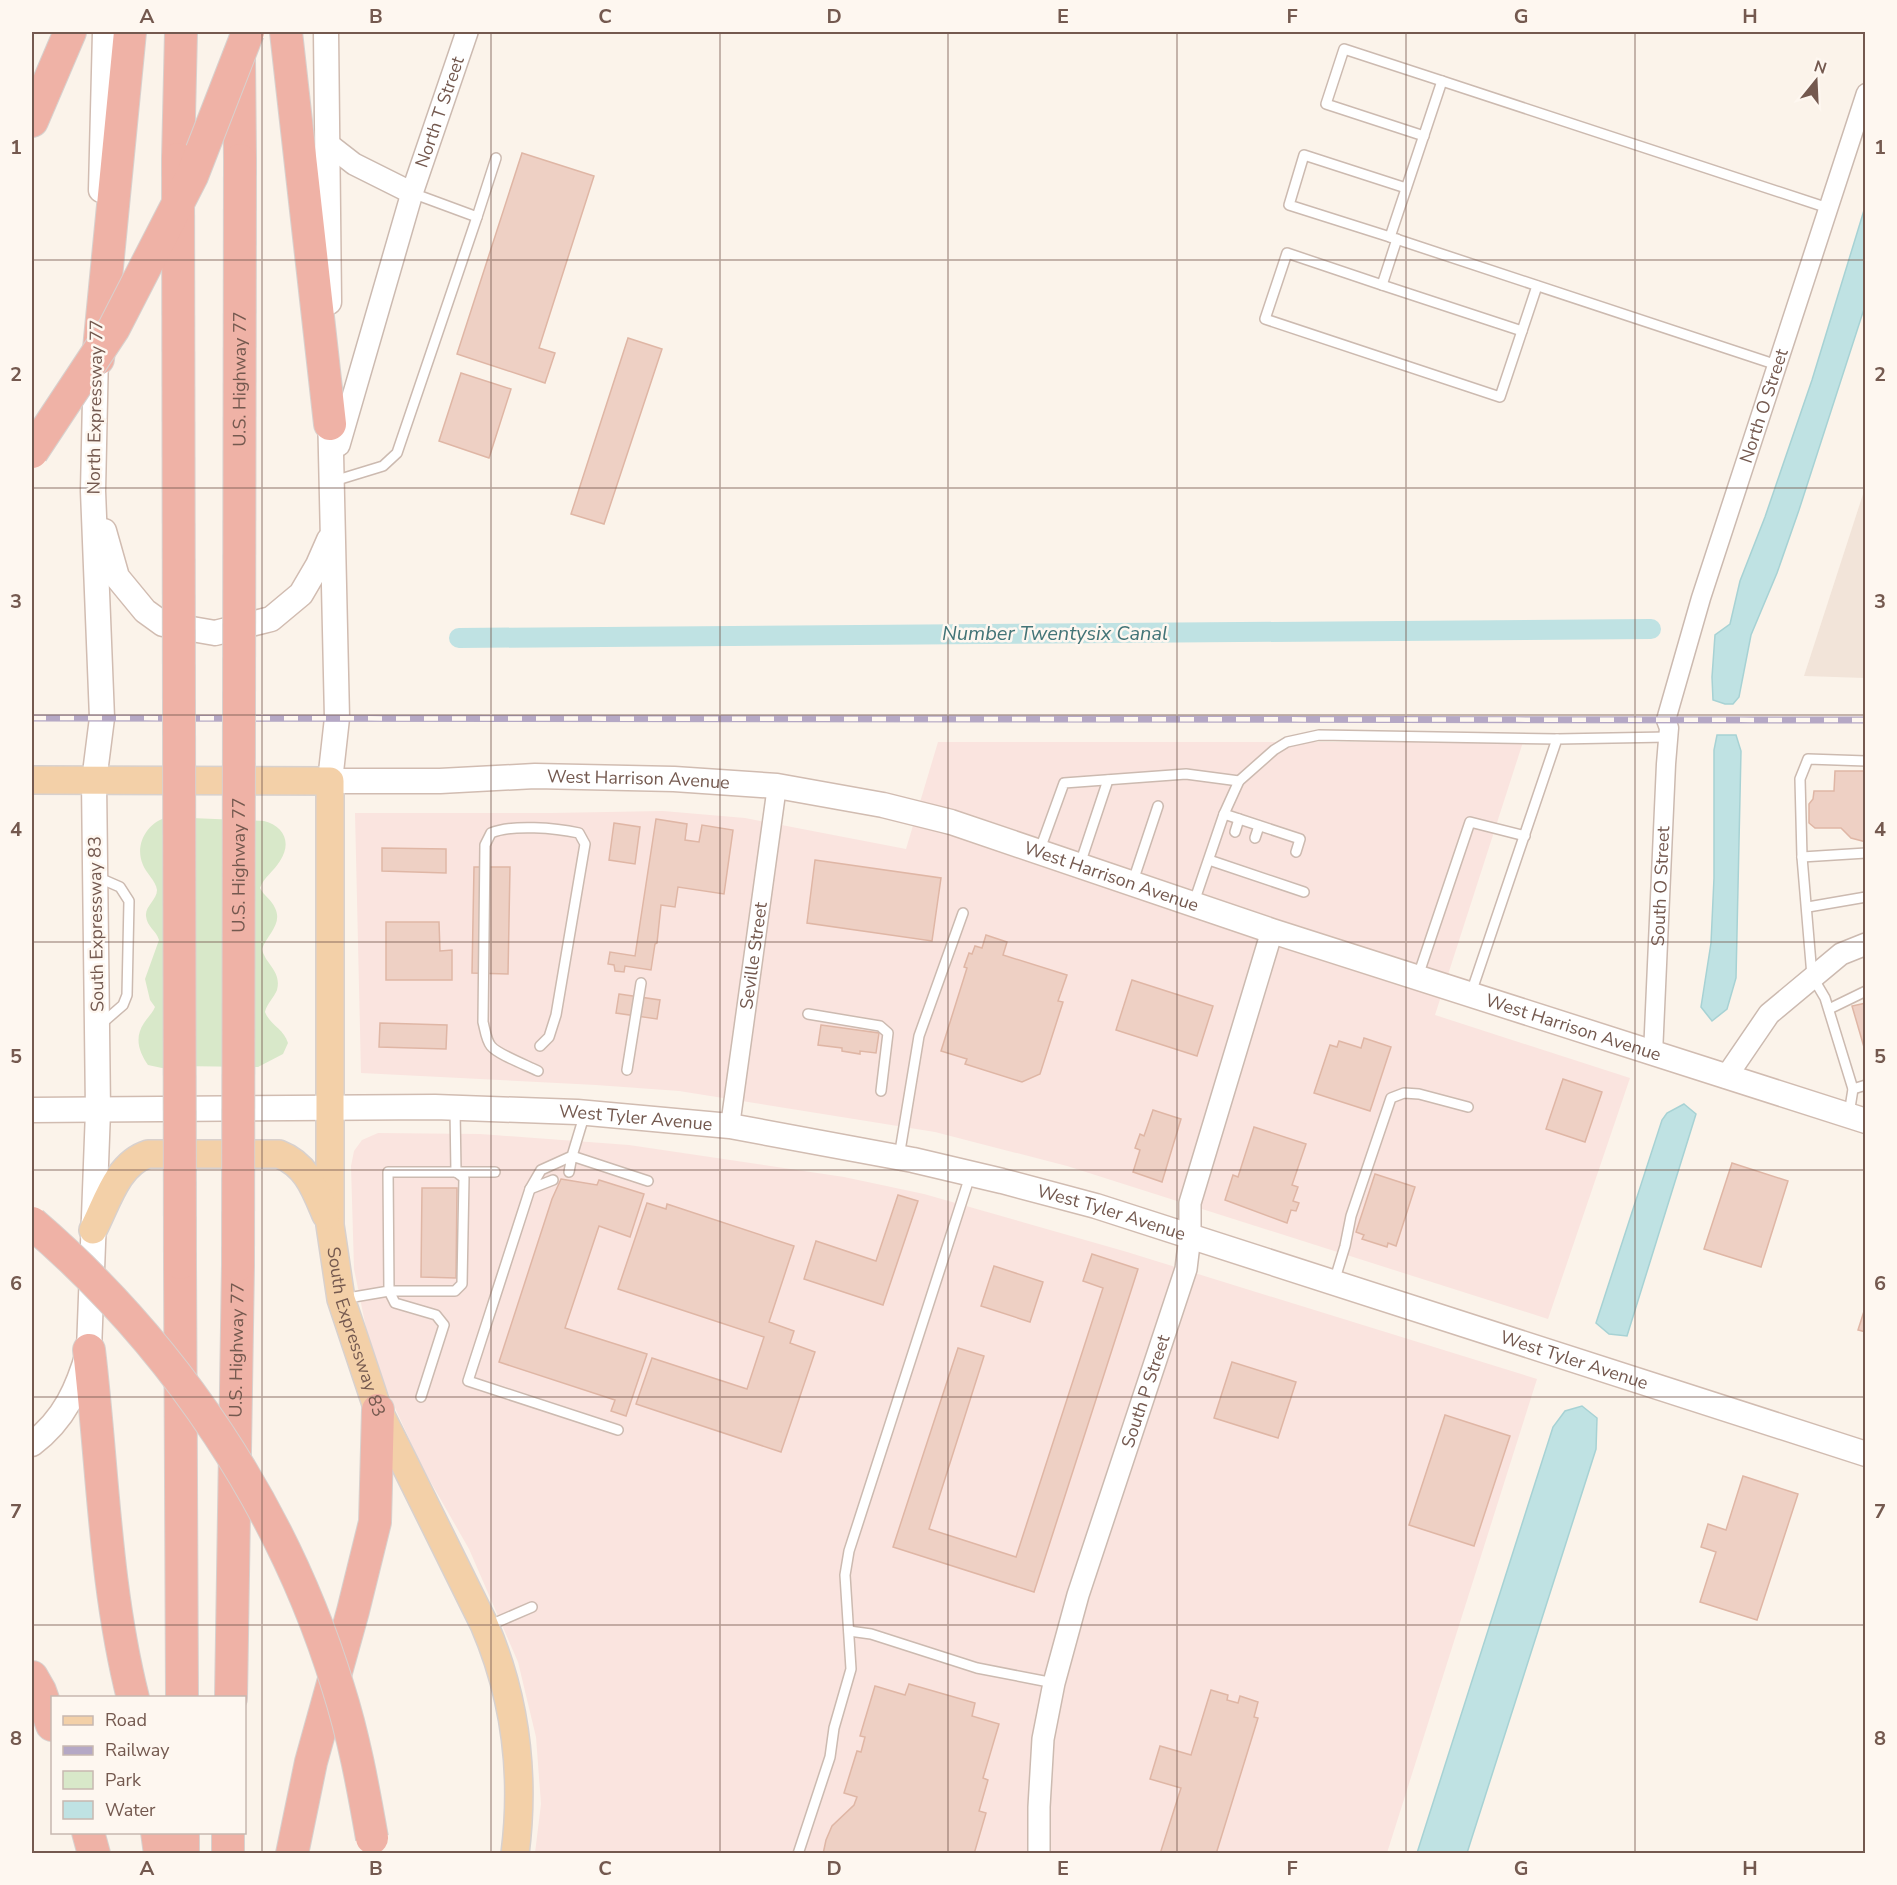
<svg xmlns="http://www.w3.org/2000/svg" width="1897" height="1885" font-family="'Nunito Sans',sans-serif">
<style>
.residential{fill:#f2e4d9}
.commercial{fill:#fae4df}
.green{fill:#d8e8c9}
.water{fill:#bfe2e3;stroke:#a7d2d4;stroke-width:1.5}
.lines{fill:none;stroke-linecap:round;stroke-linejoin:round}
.canal{stroke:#bfe2e3;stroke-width:20}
.building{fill:#eed0c4;stroke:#dfb6a5;stroke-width:1.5}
.service-casing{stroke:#ccbab0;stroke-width:12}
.minor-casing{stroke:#ccbab0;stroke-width:21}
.tertiary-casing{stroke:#ccbab0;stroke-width:24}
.secondary-casing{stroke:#d1bcb1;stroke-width:27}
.primary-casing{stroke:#d8d1ce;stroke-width:30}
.motorway-casing{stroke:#d8d1ce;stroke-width:34}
.service{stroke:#fff;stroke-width:9}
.minor{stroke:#fff;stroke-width:18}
.tertiary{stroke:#fff;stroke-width:21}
.secondary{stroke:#fff;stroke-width:24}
.primary{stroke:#f3d0a8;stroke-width:27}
.motorway{stroke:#efb2a6;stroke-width:32}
.rail-casing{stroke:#b5a8c5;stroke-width:7}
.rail{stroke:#fef7f0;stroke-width:4.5;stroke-dasharray:14;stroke-linecap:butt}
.motorway-bridge-casing{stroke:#d8d1ce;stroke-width:34;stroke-linecap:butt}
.motorway-bridge{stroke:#efb2a6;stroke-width:32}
.grid{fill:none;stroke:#74594f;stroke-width:1.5;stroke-opacity:0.55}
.labels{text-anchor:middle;stroke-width:5;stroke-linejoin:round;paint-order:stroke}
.street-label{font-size:18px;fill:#74594f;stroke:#fef7f0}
.water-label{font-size:20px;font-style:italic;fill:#437477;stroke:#fef7f0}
.neatline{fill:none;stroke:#74594f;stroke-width:2}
.grid-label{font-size:20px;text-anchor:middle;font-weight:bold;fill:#74594f}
</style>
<rect width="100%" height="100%" fill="#fbf3ea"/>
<!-- residential -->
<path class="residential" d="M1865,488V678L1804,676Z"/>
<!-- commercial -->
<g class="commercial">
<path d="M938,742H1523L1435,1015L1630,1078L1548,1319L1067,1166L935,1132L679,1091L596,1085L361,1073L355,813H551L663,811L745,818L906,849Z"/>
<path d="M378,1133L480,1134L629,1145L844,1177L924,1194L1127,1252L1537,1379L1387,1853H535L541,1804L536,1737L518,1662L469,1549L421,1465L372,1357L354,1269L351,1166L354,1151L362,1140Z"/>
</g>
<!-- green -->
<path class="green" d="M168,817L264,821C284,826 292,843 280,861C274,871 264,877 260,888C264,896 272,900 275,908C283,924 267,935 262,949C265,964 282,971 277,990C274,998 267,1003 265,1012C270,1025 284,1029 288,1043L283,1054L258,1067L177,1066L162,1068L148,1065C139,1052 134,1038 144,1023C147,1018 152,1014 155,1007L150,1000L145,979L159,940C156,930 147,927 146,916C145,906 157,900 157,890C156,881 146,873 143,865C134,845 147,822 168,817Z"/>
<!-- water -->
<g class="water">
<path d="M1865,207V306L1799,510L1777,573L1751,635L1739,697L1733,704H1725L1713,700L1712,677L1715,635L1730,624L1740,581L1765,517L1812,380Z"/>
<path d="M1717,735H1736L1741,751L1736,978L1727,1009L1712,1021L1701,1007L1711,943L1714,878V750Z"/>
<path d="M1684,1104L1696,1114L1627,1336L1609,1334L1596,1323L1662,1120L1667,1113Z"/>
<path d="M1582,1406L1597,1418L1596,1449L1467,1853H1417L1553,1427L1565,1411Z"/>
</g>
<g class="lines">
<!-- canal -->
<path class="canal" d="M459,638L1651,629"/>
</g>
<!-- building -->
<g class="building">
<path d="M522,153L594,176L539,348L555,353L545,383L457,354Z"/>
<path d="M628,338L662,349L604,524L571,514Z"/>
<path d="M461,373L511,389L489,458L439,441Z"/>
<path d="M1835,771H1866V842L1851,838L1841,828H1815L1809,823V804L1813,799L1814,791H1834Z"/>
<path d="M656,819L687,824L685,840L699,842L702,825L733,830L724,894L678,887L675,907L661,905L657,943L655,944L651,970L625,966L624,972L615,971L614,965L608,964L610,952L635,956Z"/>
<path d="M614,823L640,827L635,864L609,860Z"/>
<path d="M382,848L446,849V873L382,871Z"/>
<path d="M815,860L941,878L932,941L807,923Z"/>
<path d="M474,867H510L508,974L472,973Z"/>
<path d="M386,922H439L440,951L452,950V980H386Z"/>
<path d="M986,935L1007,942L1003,955L1067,975L1058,1001L1063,1002L1040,1074L1022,1082L965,1064L967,1059L941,1051L967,968L964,967L969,953L972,954L975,946L982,948Z"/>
<path d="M1132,980L1213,1006L1197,1056L1116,1030Z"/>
<path d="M619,994L660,1000L657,1019L616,1013Z"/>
<path d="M1866,1003V1054L1852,1006Z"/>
<path d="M380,1023L447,1025L446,1049L379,1047Z"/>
<path d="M821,1025L879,1033L876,1053L860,1051V1054L842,1051V1048L818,1045Z"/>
<path d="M1364,1038L1391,1047L1370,1111L1314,1093L1330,1045L1337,1047L1339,1041L1361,1048Z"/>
<path d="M1563,1079L1602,1092L1585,1142L1546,1129Z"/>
<path d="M1153,1110L1181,1119L1162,1182L1133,1172L1140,1150L1135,1148L1140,1134L1144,1136Z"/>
<path d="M1254,1127L1306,1144L1292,1185L1298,1187L1293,1201L1299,1203L1296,1211L1291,1210L1287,1223L1225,1200L1233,1175L1238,1177Z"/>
<path d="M1732,1163L1788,1181L1761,1267L1704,1249Z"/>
<path d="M1375,1174L1415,1187L1396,1246L1388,1243L1387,1247L1362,1239L1364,1235L1356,1232Z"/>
<path d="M561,1179L597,1185L599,1180L644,1194L630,1237L599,1226L565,1328L647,1354L626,1416L611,1411L615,1400L499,1362L552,1199Z"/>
<path d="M422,1188H457L456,1278L421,1277Z"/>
<path d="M898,1195L918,1201L883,1305L804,1279L816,1241L876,1261Z"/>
<path d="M647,1203L666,1209L667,1204L794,1246L769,1322L794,1331L790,1343L815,1352L781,1452L636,1404L652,1358L747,1389L764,1337L618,1289Z"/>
<path d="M1092,1254L1138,1269L1034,1592L893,1547L958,1348L984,1356L929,1529L1016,1557L1103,1288L1083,1281Z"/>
<path d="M994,1266L1043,1282L1030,1322L981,1306Z"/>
<path d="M1866,1305V1332L1858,1330Z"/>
<path d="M1232,1362L1296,1382L1278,1438L1214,1418Z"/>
<path d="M1445,1415L1510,1436L1474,1546L1409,1525Z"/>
<path d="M1743,1476L1798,1494L1757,1620L1700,1602L1716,1552L1701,1547L1708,1524L1726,1530Z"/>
<path d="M909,1684L975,1703L972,1716L999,1724L983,1778L988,1780L979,1811L986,1813L974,1854H823L826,1840L832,1826L854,1805L857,1797L844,1793L857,1751L861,1752L865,1737L860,1736L875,1686L905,1695Z"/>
<path d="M1211,1690L1228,1695L1227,1700L1238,1703L1240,1696L1258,1702L1254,1717L1258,1718L1216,1854H1160L1181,1788L1150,1779L1160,1746L1191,1755Z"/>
</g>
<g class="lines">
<!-- service casing -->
<g class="service-casing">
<g id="service">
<path d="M1424,136L1326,104L1344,49L1442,81"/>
<path d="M477,217L496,158"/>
<path d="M1390,237L1289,205L1304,155L1406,188"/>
<path d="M1397,239L1382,285L1287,253L1265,319L1500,397L1537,286"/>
<path d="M1382,285L1522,331"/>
<path d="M1777,365L1390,237L1442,81L1828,208"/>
<path d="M334,481L383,466L397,453L477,217L412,193"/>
<path d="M1224,814L1300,839L1296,852"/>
<path d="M1235,832L1239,819"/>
<path d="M1255,838L1259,826"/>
<path d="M1039,852L1064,783L1186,774L1239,781"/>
<path d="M1802,857L1866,853"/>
<path d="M1209,860L1304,892"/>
<path d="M1080,864L1108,780"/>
<path d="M97,877L120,887L129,901L127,995L123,1005L100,1025"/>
<path d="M1132,884L1158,806"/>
<path d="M1194,902L1224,814L1239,781L1274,750L1287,742L1319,735L1557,739"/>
<path d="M1808,907L1866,897"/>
<path d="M1418,976L1470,822L1525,836"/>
<path d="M1471,993L1557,739L1668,737"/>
<path d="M1829,1009L1866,991"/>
<path d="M808,1014L880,1026L888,1033L881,1091"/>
<path d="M627,1070L641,983"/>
<path d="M538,1071C526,1065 497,1054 491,1046C486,1040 485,1029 483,1022L485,845L491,833C512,824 556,828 579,833L585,844L556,1015L549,1037L540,1046"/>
<path d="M1853,1089L1866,1085"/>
<path d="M585,1113L572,1156L541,1170L530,1189L468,1381L618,1430"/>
<path d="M1849,1114L1853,1089L1825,998L1812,976L1802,857L1800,779L1808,759L1866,761"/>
<path d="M899,1157L919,1036L963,913"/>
<path d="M456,1172H495"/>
<path d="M569,1172L572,1156L648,1181"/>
<path d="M530,1189L553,1180"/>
<path d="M1334,1282L1345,1246L1351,1216L1391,1098L1404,1093L1419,1094L1468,1107"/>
<path d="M342,1299L389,1291L388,1172H456L455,1110"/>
<path d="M421,1397L444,1325L436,1315L395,1303L389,1291H455L462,1284L464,1178L456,1172"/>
<path d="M488,1626L532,1607"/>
<path d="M849,1631L871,1634L977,1668L1054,1683"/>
<path d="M798,1854L830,1757L834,1728L851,1669L845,1575L849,1551L970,1176"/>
</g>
</g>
<!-- minor casing -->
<g class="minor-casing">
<g id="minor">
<path id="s1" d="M1653,1054L1666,764L1669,728L1666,720L1701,598L1866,93"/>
<path id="s2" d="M730,1126L777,786"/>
</g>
</g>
<!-- tertiary casing -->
<g class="tertiary-casing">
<g id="tertiary">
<path d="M327,143L354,164L412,193"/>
<path id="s3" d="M339,445L412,193L467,32"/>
<path d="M1726,1077L1769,1014L1841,954L1866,944"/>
<path id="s4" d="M1039,1854V1807L1043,1739L1054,1683L1078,1595L1186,1269L1190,1236V1203L1272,931"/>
</g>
</g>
<!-- secondary casing -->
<g class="secondary-casing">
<g id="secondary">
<path d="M326,32L329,302"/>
<path d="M101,190L105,32"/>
<path id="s5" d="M330,409L337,718L330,781H440L535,776L674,779L777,786L883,805L951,822L1272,931L1866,1121"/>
<path d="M104,531L117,577L145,611L163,624L215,633L271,619L301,594L318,565L329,540"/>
<path id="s6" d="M32,1110L435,1107L577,1112L730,1126L913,1160L1002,1181L1096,1206L1866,1454"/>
<path d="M32,1444C65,1419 78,1388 89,1350L98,1111L94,781L102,718L93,491L96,353"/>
</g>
</g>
<!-- primary casing -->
<g class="primary-casing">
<g id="primary">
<path id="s7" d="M32,780L330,781V1225L341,1299L378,1410L484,1624C515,1696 525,1775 515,1854"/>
<path d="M93,1230C107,1203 117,1164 148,1154H279C307,1165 315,1189 326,1215"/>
</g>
</g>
<!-- motorway casing -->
<g class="motorway-casing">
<g id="motorway">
<path d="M286,32L330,424"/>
<path d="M239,56L240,160"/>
<path d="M32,121L70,32"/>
<path d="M178,159L181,32"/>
<path d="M98,359L130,32"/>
<path d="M180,1263L182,1698"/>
<path d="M89,1350C103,1466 104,1583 133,1698"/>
<path d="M32,1677L40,1691L52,1725"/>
<path id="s8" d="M231,1698L238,1265"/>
<path d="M88,1832L94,1854"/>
<path d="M157,1832L160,1854"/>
<path d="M183,1832V1854"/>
<path d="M228,1854V1832"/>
<path d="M292,1854L311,1762L353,1611L375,1522L378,1410"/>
</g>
</g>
<!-- service -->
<use href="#service" class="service"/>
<!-- minor -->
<use href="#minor" class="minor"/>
<!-- tertiary -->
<use href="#tertiary" class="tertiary"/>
<!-- secondary -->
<use href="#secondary" class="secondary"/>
<!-- primary -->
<use href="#primary" class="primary"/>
<!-- motorway -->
<use href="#motorway" class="motorway"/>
<!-- rail casing -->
<g class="rail-casing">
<path id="rail" d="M32,718L1866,720"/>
</g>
<!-- rail -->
<use href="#rail" class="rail"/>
<!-- motorway-bridge casing -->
<g class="motorway-bridge-casing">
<g id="motorway-bridge">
<path d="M178,159L180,1263"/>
<path d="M32,452L114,328L192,176L248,32"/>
<path d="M32,1223C175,1346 283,1507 338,1687C354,1737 363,1787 372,1838"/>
<path id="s9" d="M238,1265L240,160"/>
</g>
</g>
<!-- motorway-bridge -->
<use href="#motorway-bridge" class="motorway-bridge"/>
</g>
<!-- grid -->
<path class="grid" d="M262,32V1854M491,32V1854M720,32V1854M948,32V1854M1177,32V1854M1406,32V1854M1635,32V1854M32,260H1866M32,488H1866M32,715H1866M32,942H1866M32,1170H1866M32,1397H1866M32,1625H1866"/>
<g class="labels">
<!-- street labels -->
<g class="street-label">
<text dy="6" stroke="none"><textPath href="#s3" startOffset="348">North T Street</textPath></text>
<text dy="6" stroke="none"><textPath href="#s9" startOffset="886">U.S. Highway 77</textPath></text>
<text dy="6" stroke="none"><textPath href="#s1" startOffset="664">North O Street</textPath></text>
<text transform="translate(95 407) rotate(-89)" y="6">North Expressway 77</text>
<text dy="6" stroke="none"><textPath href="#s5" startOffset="681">West Harrison Avenue</textPath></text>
<text dy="6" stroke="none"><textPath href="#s9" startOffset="400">U.S. Highway 77</textPath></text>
<text dy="6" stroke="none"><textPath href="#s5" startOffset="1167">West Harrison Avenue</textPath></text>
<text dy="6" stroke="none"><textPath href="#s1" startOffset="168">South O Street</textPath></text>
<text transform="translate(96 924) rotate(-91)" y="6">South Expressway 83</text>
<text dy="6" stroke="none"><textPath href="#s2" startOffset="172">Seville Street</textPath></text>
<text dy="6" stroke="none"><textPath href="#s5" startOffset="1653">West Harrison Avenue</textPath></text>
<text dy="6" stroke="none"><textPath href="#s6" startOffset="604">West Tyler Avenue</textPath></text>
<text dy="6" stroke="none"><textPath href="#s6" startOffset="1090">West Tyler Avenue</textPath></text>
<text dy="6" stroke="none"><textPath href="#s7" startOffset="852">South Expressway 83</textPath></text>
<text dy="6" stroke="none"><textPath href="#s8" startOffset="348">U.S. Highway 77</textPath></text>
<text dy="6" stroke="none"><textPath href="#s6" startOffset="1576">West Tyler Avenue</textPath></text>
<text dy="6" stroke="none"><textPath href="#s4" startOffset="478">South P Street</textPath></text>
</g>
<!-- water labels -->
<g class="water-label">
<text x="1055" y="640">Number Twentysix Canal</text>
</g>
</g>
<!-- border -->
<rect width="1897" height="1885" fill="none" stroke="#fef7f0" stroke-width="66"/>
<!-- legend -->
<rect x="51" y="1696" width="195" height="138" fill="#fef7f0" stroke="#c7b8b0" stroke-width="1.5"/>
<rect x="63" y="1716" width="30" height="9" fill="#f3d0a8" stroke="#c7b8b0" stroke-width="1.5"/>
<text x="105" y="1726" font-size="18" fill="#74594f">Road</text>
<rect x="63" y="1746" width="30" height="9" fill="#b5a8c5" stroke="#c7b8b0" stroke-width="1.5"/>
<text x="105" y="1756" font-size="18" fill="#74594f">Railway</text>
<rect x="63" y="1771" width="30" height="18" fill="#d8e8c9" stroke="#c7b8b0" stroke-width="1.5"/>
<text x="105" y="1786" font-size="18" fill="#74594f">Park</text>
<rect x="63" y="1801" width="30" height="18" fill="#bfe2e3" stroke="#c7b8b0" stroke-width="1.5"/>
<text x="105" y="1816" font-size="18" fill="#74594f">Water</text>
<!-- north arrow -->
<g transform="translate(1816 81) rotate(18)" stroke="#fef7f0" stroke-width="4.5" paint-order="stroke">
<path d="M0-4.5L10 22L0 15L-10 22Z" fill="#74594f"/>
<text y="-9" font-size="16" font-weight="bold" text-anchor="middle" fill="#74594f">N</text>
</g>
<rect x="33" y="33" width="1831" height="1819" class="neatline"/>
<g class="grid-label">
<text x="147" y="23">A</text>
<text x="376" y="23">B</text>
<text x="605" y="23">C</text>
<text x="834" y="23">D</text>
<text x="1063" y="23">E</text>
<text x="1292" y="23">F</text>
<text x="1521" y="23">G</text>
<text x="1750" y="23">H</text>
<text x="16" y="154">1</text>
<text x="1880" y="154">1</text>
<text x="16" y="381">2</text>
<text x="1880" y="381">2</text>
<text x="16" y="608">3</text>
<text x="1880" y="608">3</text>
<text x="16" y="836">4</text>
<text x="1880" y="836">4</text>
<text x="16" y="1063">5</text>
<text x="1880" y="1063">5</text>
<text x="16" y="1290">6</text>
<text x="1880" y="1290">6</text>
<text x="16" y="1518">7</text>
<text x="1880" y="1518">7</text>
<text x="16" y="1745">8</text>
<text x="1880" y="1745">8</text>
<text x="147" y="1875">A</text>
<text x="376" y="1875">B</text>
<text x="605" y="1875">C</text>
<text x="834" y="1875">D</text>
<text x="1063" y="1875">E</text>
<text x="1292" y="1875">F</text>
<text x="1521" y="1875">G</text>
<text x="1750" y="1875">H</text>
</g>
</svg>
